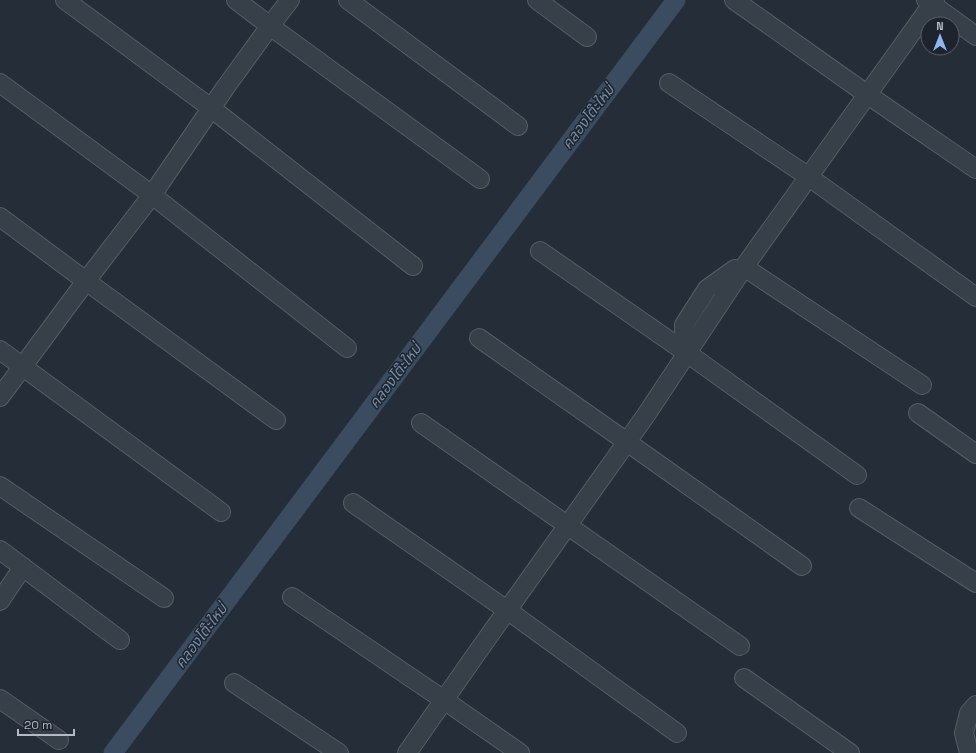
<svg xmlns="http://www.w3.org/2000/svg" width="976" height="753" font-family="'Space Grotesk','Noto Sans Thai',sans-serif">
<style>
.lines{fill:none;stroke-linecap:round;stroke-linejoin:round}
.canal{stroke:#3b4c60;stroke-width:19}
.minor-casing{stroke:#565d66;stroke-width:20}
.minor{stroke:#373f49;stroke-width:18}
.labels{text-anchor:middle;stroke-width:3;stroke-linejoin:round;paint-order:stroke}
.water-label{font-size:15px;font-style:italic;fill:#768ca5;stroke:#1d242d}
</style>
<rect width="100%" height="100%" fill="#242d38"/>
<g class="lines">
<!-- canal -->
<path class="canal" d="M113,753L676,0"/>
<!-- minor casing -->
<g class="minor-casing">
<g id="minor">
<path d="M65,0L211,108L413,266"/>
<path d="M236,0L270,26L480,179"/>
<path d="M348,0L518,126"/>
<path d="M537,0L587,37"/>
<path d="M734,0L868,95L976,169"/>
<path d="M926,0L976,36"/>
<path d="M0,83L152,195L347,348"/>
<path d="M669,83L809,177L976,297"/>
<path d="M0,217L86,281L276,420"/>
<path d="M540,251L687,353L857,475"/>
<path d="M744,267L922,385"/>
<path d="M479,338L627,442L802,566"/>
<path d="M692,345L684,337V325L707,289L735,269L741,272"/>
<path d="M0,350L221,512"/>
<path d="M0,397L86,281L152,195L225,88L270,26L290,0"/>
<path d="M918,413L976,454"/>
<path d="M421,423L740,646"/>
<path d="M0,486L164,598"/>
<path d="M353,503L507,610L677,733"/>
<path d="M859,508L976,583"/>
<path d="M0,550L120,640"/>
<path d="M292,597L444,700L520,753"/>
<path d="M0,601L23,567"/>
<path d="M744,678L850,753"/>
<path d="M234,683L339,753"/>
<path d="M0,699L59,740"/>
<path d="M407,753L474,657L646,415L744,267L935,0"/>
<path d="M969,753L964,733L969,713L976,705"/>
</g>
</g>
<!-- minor -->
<use href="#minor" class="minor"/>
</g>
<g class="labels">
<!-- water labels -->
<g class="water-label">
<text transform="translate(588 117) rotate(-53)" y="5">คลองโต๊ะใหม่</text>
<text transform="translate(395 376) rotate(-53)" y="5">คลองโต๊ะใหม่</text>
<text transform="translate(201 636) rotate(-53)" y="5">คลองโต๊ะใหม่</text>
</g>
</g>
<!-- north arrow -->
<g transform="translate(940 36)"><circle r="19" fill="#1d242d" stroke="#59606a"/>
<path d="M0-3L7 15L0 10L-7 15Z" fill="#8fb7ed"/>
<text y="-6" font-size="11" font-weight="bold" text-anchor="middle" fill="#b3bac5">N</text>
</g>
<!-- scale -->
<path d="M18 729v6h56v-6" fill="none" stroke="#b3bac5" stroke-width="2"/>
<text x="24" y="729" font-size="12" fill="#b3bac5" stroke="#1d242d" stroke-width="3" paint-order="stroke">20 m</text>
</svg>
